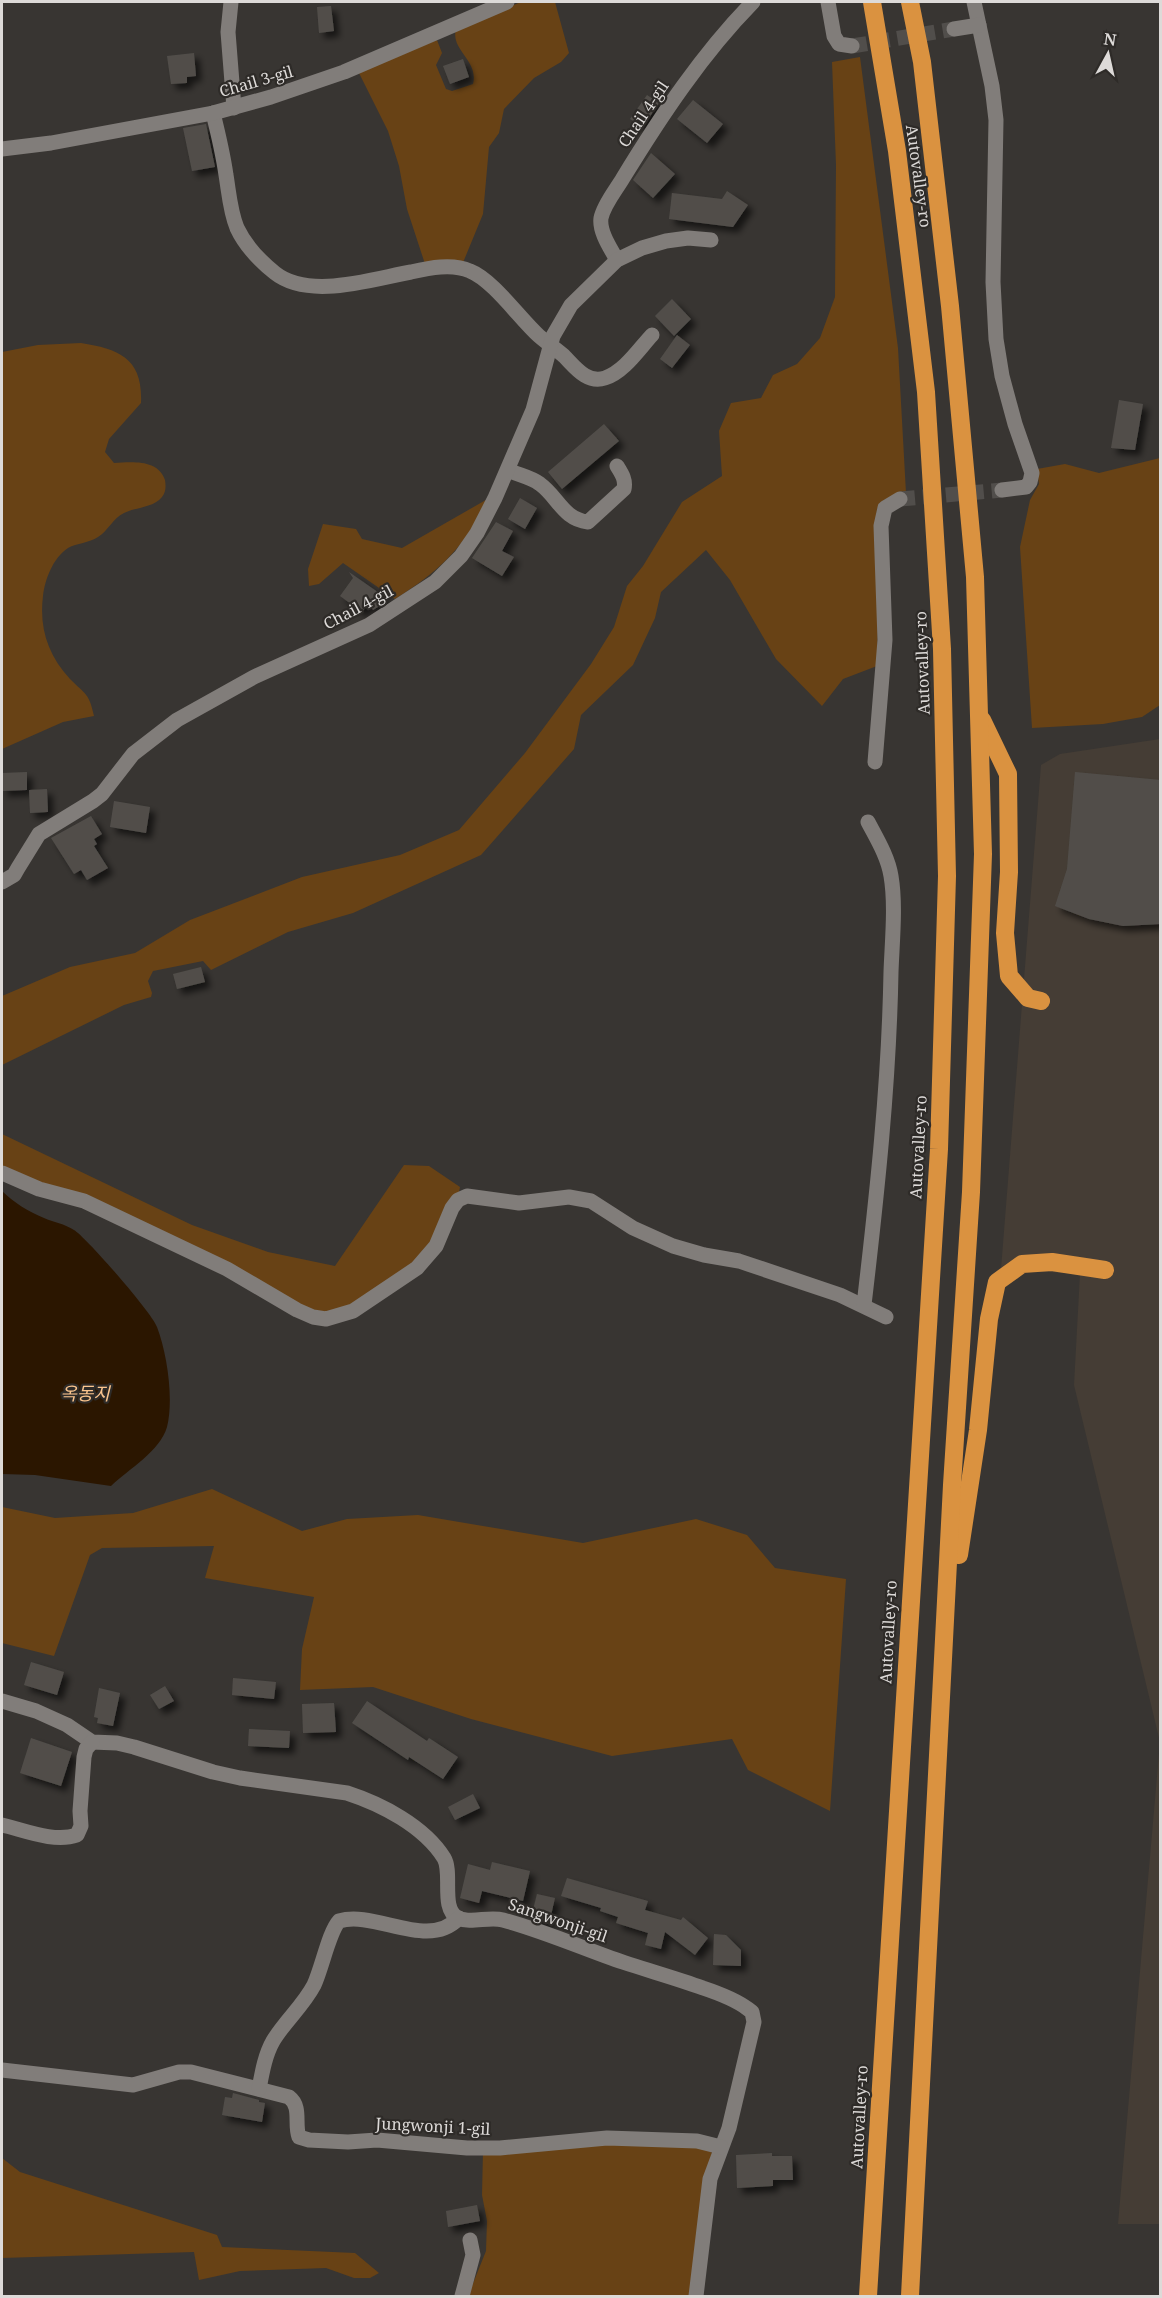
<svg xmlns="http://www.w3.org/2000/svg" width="1162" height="2298" font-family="'Noto Serif','Noto Sans KR',serif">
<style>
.built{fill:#453d35}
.green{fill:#684215}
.water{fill:#2b1600}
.building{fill:#514e4a;filter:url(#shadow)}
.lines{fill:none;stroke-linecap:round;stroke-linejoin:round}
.minor-tunnel{stroke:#514e4b;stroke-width:15;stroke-dasharray:15 8;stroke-linecap:butt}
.minor{stroke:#817d7a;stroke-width:15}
.highway{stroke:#da9240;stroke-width:18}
.labels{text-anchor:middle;stroke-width:4.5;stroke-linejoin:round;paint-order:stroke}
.street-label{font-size:16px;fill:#dddad8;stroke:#2e2b28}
.water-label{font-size:18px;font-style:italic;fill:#fbc58e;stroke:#2e2b28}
</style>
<defs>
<filter id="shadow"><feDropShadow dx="5.5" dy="5.5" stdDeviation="3" flood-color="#0009"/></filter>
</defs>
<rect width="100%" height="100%" fill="#383532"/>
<!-- built -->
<path class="built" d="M1160,739V2224H1118L1160,1742L1074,1385L1080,1274L1001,1269L1041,765L1060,754Z"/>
<!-- green -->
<g class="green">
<path d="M521,2H555L569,53L561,62L534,78L504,109L499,133L489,147L483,214L462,265L425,264L407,209L399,166L388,131L358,71L437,40L442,53L436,65L446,89L452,91L473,84C479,60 450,50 456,29Z"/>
<path d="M860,57L898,348L906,493L884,500L877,509L875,536L878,621L877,666L843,679L822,706L776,659L730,580L706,550L661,592L655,618L633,665L581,715L574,749L481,855L353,913L288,932L211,970L203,961L153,971L148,981L152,993L151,997L124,1005L2,1065V996L70,967L135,953L190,920L302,877L400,855L459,830L525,753L591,664L614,627L627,586L643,566L682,502L722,476L719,431L731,403L761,398L773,375L797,364L820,338L835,297L836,165L832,62Z"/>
<path d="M81,343C120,349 143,359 141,403L109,439L105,452L114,463C132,462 158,459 165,480C166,486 166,492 162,497C153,508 136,507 124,513C113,518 108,531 98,537C89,543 77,543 68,548C53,558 45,579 43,596C39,628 48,655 70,679C86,695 89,693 94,716L63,722L2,749V352L38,345Z"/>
<path d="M1160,458V705L1142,717L1103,724L1032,728L1020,547L1030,500L1039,484L1037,469L1065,464L1099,473Z"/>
<path d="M491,497C464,546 443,569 395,599L343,563L319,584L309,586L308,569L323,524L356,529L362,539L402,548Z"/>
<path d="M2,1134L192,1225L268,1252L335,1266L404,1165L429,1166L460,1187L458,1197L436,1239L413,1266L338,1312H314L2,1168Z"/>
<path d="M212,1489L302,1531L347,1519L418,1515L583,1543L696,1519L747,1535L775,1568L846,1579L830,1811L748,1770L732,1739L612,1756L471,1719L373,1687L300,1690L302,1649L314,1597L205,1578L214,1546L102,1548L90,1555L54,1656L2,1643V1507L55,1518L133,1513Z"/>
<path d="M607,2142L709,2147L712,2153L691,2295L468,2296L486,2251L487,2221L482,2195L483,2151Z"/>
<path d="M2,2158L20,2172L217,2235L222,2247L355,2253L379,2273L370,2278H354L326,2268L240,2271L199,2280L194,2252L2,2258Z"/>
</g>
<!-- water -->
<path class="water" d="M2,1191C13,1202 29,1212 44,1218C53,1222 65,1224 74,1230C86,1237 153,1314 157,1327C167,1353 174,1399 167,1427C160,1451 129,1469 111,1486L35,1475L2,1474Z"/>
<!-- building -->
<g class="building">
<path d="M331,6L334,31L319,33L317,7Z"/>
<path d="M194,53L196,76L187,77V83L171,84L167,56Z"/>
<path d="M463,59L469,77L450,84L443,66Z"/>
<path d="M647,95L659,103L643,127L630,119Z"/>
<path d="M693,100L723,124L707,143L677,119Z"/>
<path d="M206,124L215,167L192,171L183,128Z"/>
<path d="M651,153L675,174L653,198L633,180Z"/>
<path d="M727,191L748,205L733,227L669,219L672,193L722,199Z"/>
<path d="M672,299L691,319L674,336L655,316Z"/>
<path d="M677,335L690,345L672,368L660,359Z"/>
<path d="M1119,400L1143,404L1135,450L1111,448Z"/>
<path d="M604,424L619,441L562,489L548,472Z"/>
<path d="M520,498L537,508L525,529L508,519Z"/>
<path d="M496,522L513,531L502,551L514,557L502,576L472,558Z"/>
<path d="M349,572L382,595L386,602L373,610L369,603L362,612L340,596L353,578Z"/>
<path d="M27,772V790L2,791V773Z"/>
<path d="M1075,772L1161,780V924L1123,926L1089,919L1055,906L1067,869Z"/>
<path d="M47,789L48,812L30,813L29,790Z"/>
<path d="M114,801L150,807L146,833L110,827Z"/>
<path d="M91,816L102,834L94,839L97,844L94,846L108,868L87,880L81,870L74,874L51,838Z"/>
<path d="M201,967L205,982L177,989L173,974Z"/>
<path d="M31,1662L64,1672L57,1695L24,1685Z"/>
<path d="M233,1678L276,1682L274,1699L232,1695Z"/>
<path d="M165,1686L174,1701L159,1709L150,1695Z"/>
<path d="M99,1688L120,1693L113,1726L97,1723L98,1718L94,1717Z"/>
<path d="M367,1701L427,1741L429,1738L458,1757L443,1779L409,1757L408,1760L352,1723Z"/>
<path d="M334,1703L336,1732L303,1733L302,1704Z"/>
<path d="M249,1729L290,1731L289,1748L248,1746Z"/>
<path d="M31,1738L72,1752L61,1786L20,1773Z"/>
<path d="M473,1794L480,1808L455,1820L448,1807Z"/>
<path d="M492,1862L530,1871L523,1901L482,1891L479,1903L460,1898L468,1864L490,1870Z"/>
<path d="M567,1878L648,1901L645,1910L681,1920L683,1917L708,1938L695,1955L665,1932L661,1949L645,1945L648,1933L616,1923L618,1917L600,1911L601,1908L561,1896Z"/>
<path d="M537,1894L555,1898L549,1924L531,1918Z"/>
<path d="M714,1934L726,1935L741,1950V1966L713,1965Z"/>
<path d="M233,2093L259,2100V2102L265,2103L262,2122L222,2115L225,2097L232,2098Z"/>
<path d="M772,2153V2156H792L793,2180H773V2186L737,2188L736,2155Z"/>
<path d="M477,2205L480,2221L448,2227L446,2211Z"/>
</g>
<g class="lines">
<!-- minor-tunnel -->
<g class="minor-tunnel">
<path d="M852,46L954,29"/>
<path d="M900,499L1002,490"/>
</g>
<!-- minor -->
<g class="minor">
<path d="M231,2L228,32L234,108"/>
<path d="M828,2L834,36L839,44L852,46"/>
<path d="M974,2L992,86L996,120L993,282L996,339L1002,376L1015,424L1032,473L1030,482L1026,487L1002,490"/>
<path d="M954,29L979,25"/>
<path d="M213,113C218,133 223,154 226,175C229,193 230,211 237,228C245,245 260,261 275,273C309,300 372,279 411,272C429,268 452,263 470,271C493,280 520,319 539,336C547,343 556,349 564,356C575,367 587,384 605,378C624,372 639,349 652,335"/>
<path d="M2,149L51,143L213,113L271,97L344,72L507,2"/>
<path d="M617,260C611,249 599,232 601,218C604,204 616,190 623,178C661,116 702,54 753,2"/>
<path d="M508,470C518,475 531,477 540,484C558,497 563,519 588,522L624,489C626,480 622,474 617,466"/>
<path d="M875,762L885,640L881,526L885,508L900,499"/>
<path d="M2,882L14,875L18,868L39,834L93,801L102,794L133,754L177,720L254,677L369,625L435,582L461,556L477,533L495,498L533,410L553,336L571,305L617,260L642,248L666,241L688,238L711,240"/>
<path d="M2,1173L39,1189L84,1201L227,1269L297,1310L313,1317L326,1319L353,1311L417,1268L436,1246L452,1208L458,1200L467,1196L519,1203L569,1197L591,1201L633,1228L673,1246L704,1255L739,1261L840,1295L886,1317"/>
<path d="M864,1305C877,1194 889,1084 891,972C892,943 896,905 891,876C888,857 877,839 868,822"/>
<path d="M2,1701L36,1711L67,1725L92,1742L117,1743L134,1747L213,1772L240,1778L347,1793C381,1804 424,1826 444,1858C453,1873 440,1909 458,1918C471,1924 489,1916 503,1920C540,1930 575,1945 611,1958C642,1969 673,1977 703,1988C718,1993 735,1999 748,2009L752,2012L754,2022L729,2128L710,2179L696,2296"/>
<path d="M2,1825C24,1830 54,1843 77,1835L81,1826L80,1811L84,1757L86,1749L92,1742"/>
<path d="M2,2070L133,2085L179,2072H191L289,2097C302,2107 294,2124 299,2137L309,2140L348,2142L377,2140L467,2148H500L607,2138L697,2141L721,2147"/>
<path d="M259,2089C262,2073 265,2055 273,2041C285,2021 303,2006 314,1985C322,1968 329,1932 339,1921C376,1910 427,1951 459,1918"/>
<path d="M462,2296L473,2255L470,2240"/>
</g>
<!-- highway -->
<g class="highway">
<path d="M982,720L1008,774L1009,872L1005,933L1009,976L1028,998L1041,1001"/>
<path d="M959,1555L978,1430L989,1319L997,1282L1022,1264L1052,1262L1105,1270"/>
<path d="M868,2296L939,1149L947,876L942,649L926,392L897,151L872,2"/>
<path d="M910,2296L952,1485L971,1192L983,854L975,577L950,306L922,62L910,2"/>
</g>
</g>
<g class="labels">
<!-- street labels -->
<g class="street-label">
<text transform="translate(256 81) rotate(-16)" y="6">Chail 3-gil</text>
<text transform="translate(643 114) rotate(-56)" y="6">Chail 4-gil</text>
<text transform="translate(919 176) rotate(82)" y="6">Autovalley-ro</text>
<text transform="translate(358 607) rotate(-28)" y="6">Chail 4-gil</text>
<text transform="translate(922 663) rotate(-92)" y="6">Autovalley-ro</text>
<text transform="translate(918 1147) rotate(-87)" y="6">Autovalley-ro</text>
<text transform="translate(888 1632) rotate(-87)" y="6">Autovalley-ro</text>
<text transform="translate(558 1920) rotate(19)" y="6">Sangwonji-gil</text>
<text transform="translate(859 2117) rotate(-87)" y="6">Autovalley-ro</text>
<text transform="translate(433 2126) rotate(3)" y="6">Jungwonji 1-gil</text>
</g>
<!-- water labels -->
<g class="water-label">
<text x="85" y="1400">옥동지</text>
</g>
</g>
<!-- border -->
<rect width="1162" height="2298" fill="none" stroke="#dddad8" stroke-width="6"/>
<!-- north arrow -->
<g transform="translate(1108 54) rotate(8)" stroke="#2e2b28" stroke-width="4.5" paint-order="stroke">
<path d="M0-4.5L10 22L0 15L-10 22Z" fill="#dddad8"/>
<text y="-9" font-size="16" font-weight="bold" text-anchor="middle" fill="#dddad8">N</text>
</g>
</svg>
